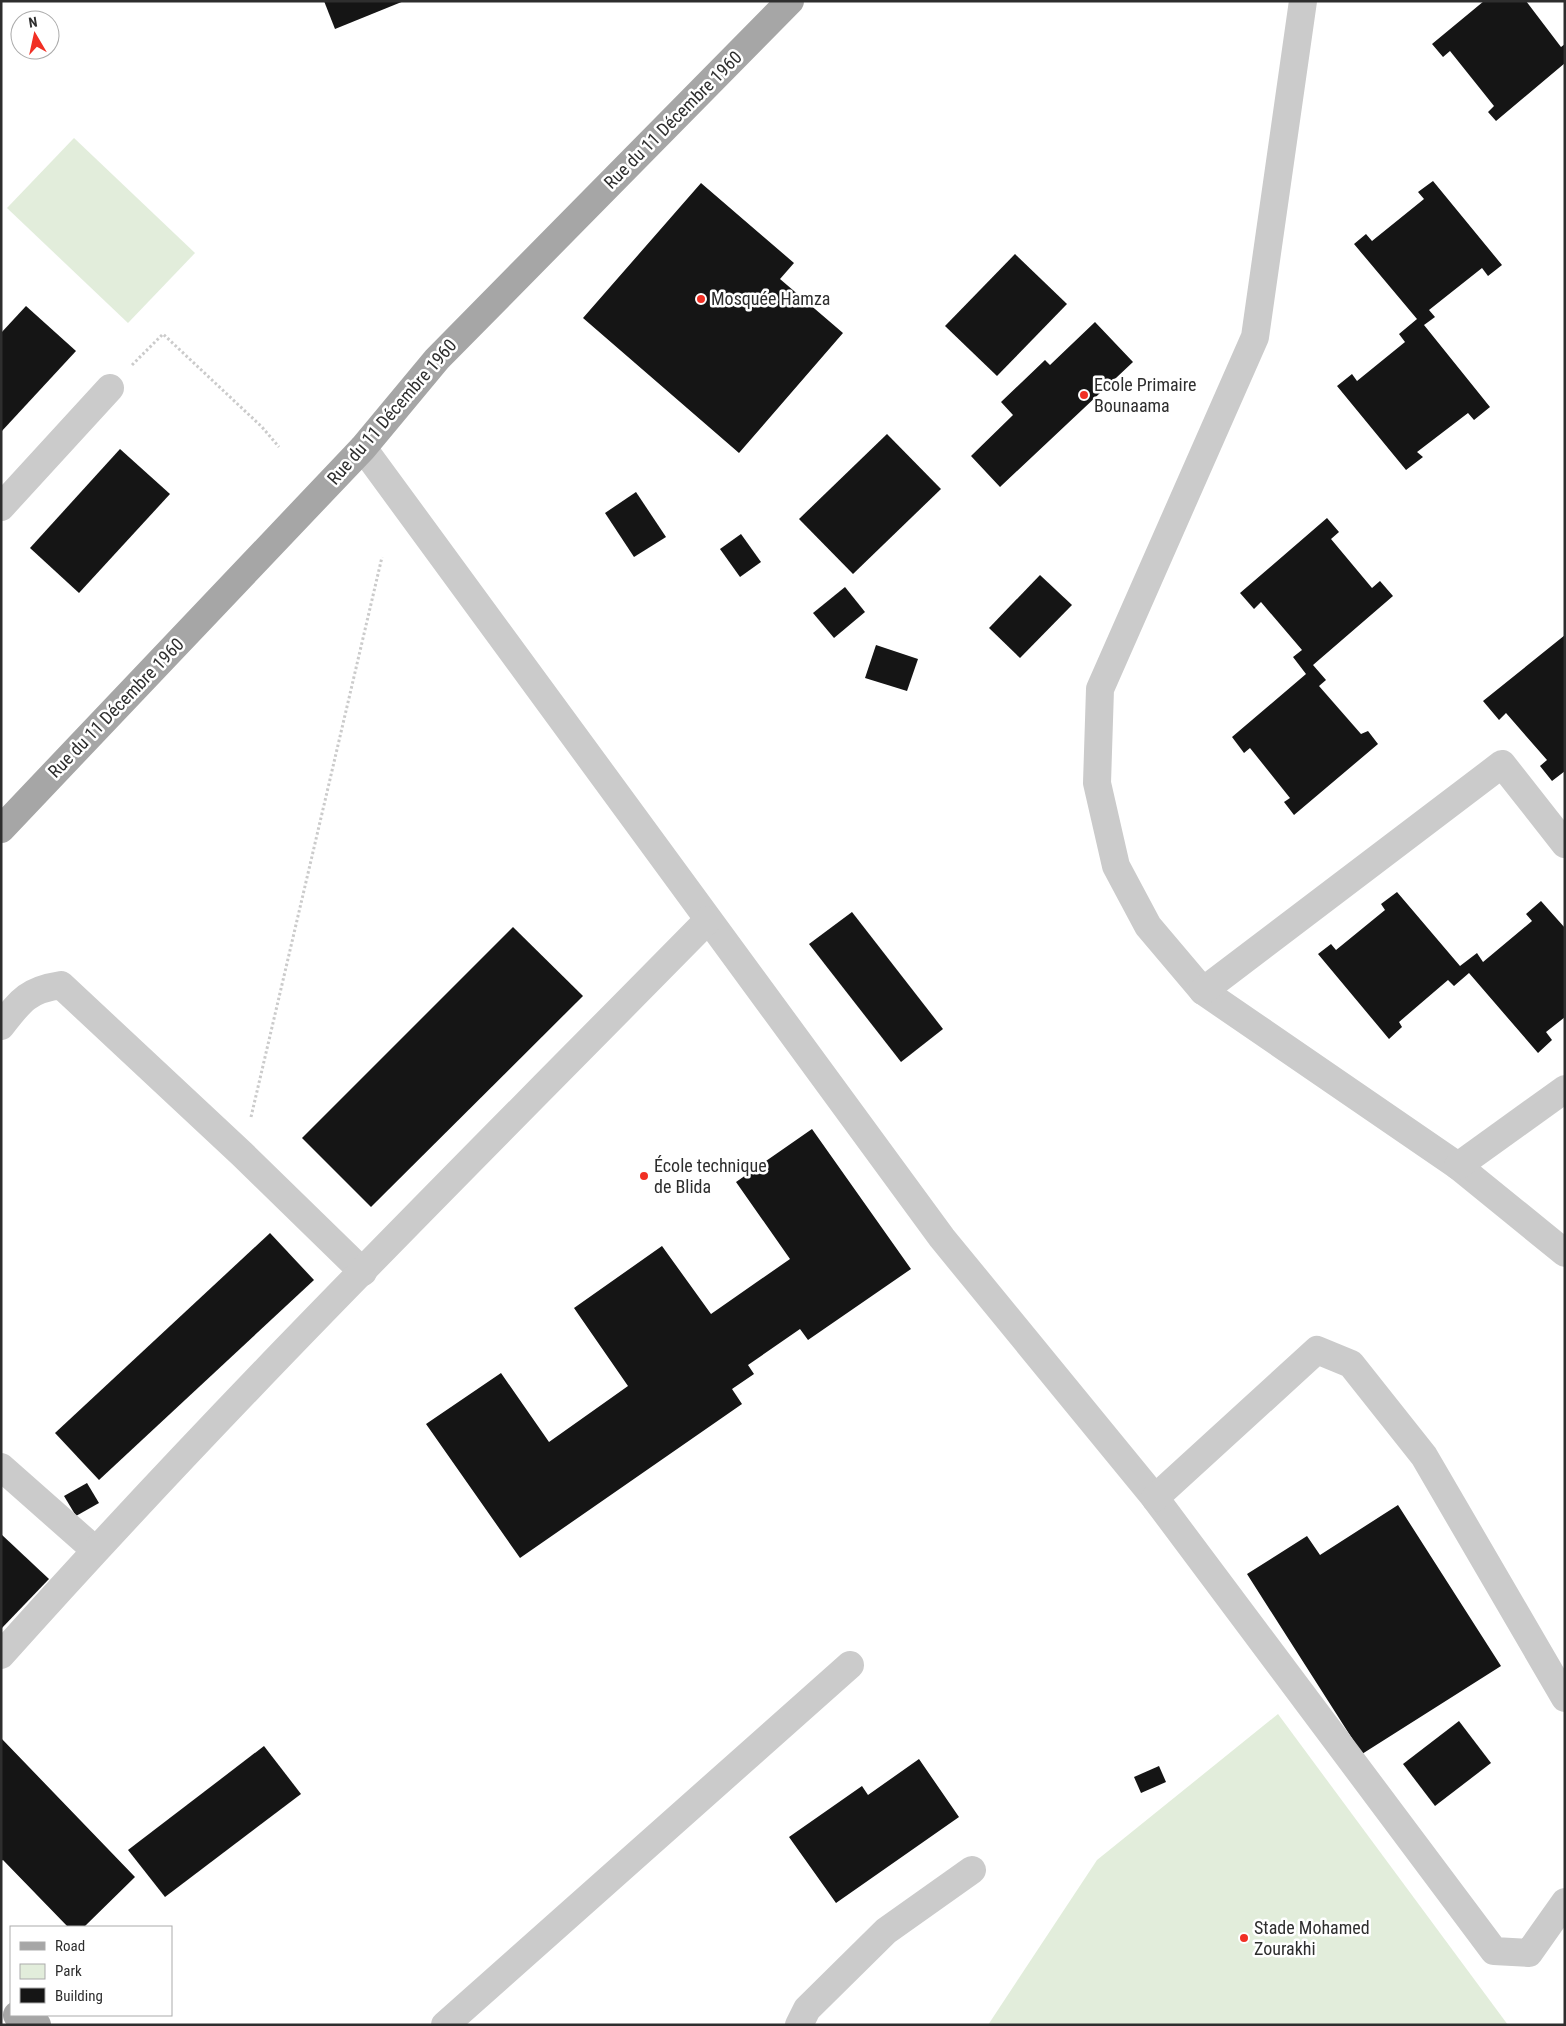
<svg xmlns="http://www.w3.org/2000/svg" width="1566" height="2026" font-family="'Roboto Condensed',sans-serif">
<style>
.green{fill:#e2eddb}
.building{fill:#151515}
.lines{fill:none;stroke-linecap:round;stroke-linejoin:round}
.path{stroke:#cbcbcb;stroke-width:3;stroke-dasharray:2.5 2.5;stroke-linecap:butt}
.minor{stroke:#cbcbcb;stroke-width:28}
.major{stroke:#a6a6a6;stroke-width:28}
.poi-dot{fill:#f12f24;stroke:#fff;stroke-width:2}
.labels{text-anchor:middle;stroke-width:5;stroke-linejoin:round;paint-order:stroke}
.street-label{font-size:18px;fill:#2e2e2e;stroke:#fff}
.poi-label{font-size:18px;fill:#2e2e2e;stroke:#fff;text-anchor:start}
</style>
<rect width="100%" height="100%" fill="#fff"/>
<!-- green -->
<g class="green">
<path d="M74,138L195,253L128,323L7,208Z"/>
<path d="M1278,1714L1508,2025H988L1097,1860Z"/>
</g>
<!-- building -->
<g class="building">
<path d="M324,1H404L335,29Z"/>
<path d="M1484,1H1526L1561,47L1565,44V63L1496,121L1488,112L1494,106L1450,51L1443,57L1432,44Z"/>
<path d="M1433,181L1502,265L1488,276L1482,268L1429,310L1435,317L1424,325L1490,407L1474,420L1468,413L1417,452L1423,457L1406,470L1337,386L1352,374L1357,381L1405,342L1399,334L1417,319L1354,244L1366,234L1372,241L1424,199L1418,192Z"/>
<path d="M701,183L794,263L780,279L843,333L739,453L583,318Z"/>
<path d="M1015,254L1067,304L997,376L945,326Z"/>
<path d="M26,306L76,351L1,432V333Z"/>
<path d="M1095,322L1133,362L1000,487L971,456L1013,415L1001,402L1045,360L1050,365Z"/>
<path d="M887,434L941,489L853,574L799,519Z"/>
<path d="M120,449L170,494L79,593L30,548Z"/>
<path d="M636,492L666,537L634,557L605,513Z"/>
<path d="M1327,518L1339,532L1331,539L1372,588L1380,581L1393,596L1313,665L1326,680L1319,686L1361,734L1368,731L1378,744L1294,815L1284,802L1290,798L1250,748L1244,753L1232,737L1306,674L1293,657L1302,650L1261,602L1254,609L1240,593Z"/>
<path d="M741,534L761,562L740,577L720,549Z"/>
<path d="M1040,575L1072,605L1020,658L989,628Z"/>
<path d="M845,587L865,612L834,638L813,613Z"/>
<path d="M1565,635V771L1552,781L1540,766L1547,760L1506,713L1499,720L1483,701Z"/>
<path d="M876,645L918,659L907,691L865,678Z"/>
<path d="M1397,892L1460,966L1477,953L1483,962L1532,921L1526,914L1541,901L1565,928V1017L1546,1032L1552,1040L1538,1053L1469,973L1454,986L1448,980L1399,1022L1402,1027L1389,1039L1318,954L1331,944L1336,950L1385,910L1381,904Z"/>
<path d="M852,912L943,1029L901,1062L809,944Z"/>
<path d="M513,927L583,996L371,1207L302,1138Z"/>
<path d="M812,1129L911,1269L808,1340L800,1329L748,1365L754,1374L732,1389L742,1404L520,1558L426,1424L501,1373L549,1442L628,1386L574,1308L662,1246L711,1314L790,1259L736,1182Z"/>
<path d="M270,1233L314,1280L99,1480L55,1433Z"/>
<path d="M87,1483L99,1503L76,1516L64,1496Z"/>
<path d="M1398,1505L1501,1666L1362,1754L1247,1574L1307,1536L1320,1555Z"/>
<path d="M1,1534L49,1579L1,1629Z"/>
<path d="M1459,1721L1491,1763L1435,1806L1403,1764Z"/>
<path d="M1,1738L135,1877L84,1927H68L3,1860L1,1861Z"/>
<path d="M264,1746L301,1794L165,1897L128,1850Z"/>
<path d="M919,1759L959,1817L836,1903L789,1837L862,1786L868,1795Z"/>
<path d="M1159,1766L1166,1782L1141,1793L1134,1777Z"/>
</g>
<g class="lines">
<!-- path -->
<g class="path">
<path d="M132,365L163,334L262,427L279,447"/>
<path d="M251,1117L382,557"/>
</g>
<!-- minor -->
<g class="minor">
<path d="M1303,1L1255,337L1100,689L1097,783L1116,866L1148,926L1203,991L1458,1166L1565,1253"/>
<path d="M363,448L942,1238L1155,1498L1494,1951L1529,1953L1565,1902"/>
<path d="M1,507L110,388"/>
<path d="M1203,991L1502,764L1565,844"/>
<path d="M1,1026C21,1000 28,990 61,985L242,1154L363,1272"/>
<path d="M1458,1166L1565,1089"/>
<path d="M1,1467L95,1550"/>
<path d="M1155,1498L1317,1350L1351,1364L1424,1456L1565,1698"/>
<path d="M1,1655C227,1402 470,1162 708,920"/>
<path d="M445,2025L850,1665"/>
<path d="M799,2025L807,2009L886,1931L972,1870"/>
</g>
<!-- major -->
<g class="major">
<path d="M1,829L363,448L437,359L790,1"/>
<path d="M17,2015L37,2025"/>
</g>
</g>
<!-- markers -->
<g class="poi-dot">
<circle cx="701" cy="299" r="5"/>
<circle cx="1084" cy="395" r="5"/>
<circle cx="644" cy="1176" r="5"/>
<circle cx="1244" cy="1938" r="5"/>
</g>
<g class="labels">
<!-- street labels -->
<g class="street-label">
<text transform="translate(673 120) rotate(-45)" y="6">Rue du 11 Décembre 1960</text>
<text transform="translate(392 412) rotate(-49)" y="6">Rue du 11 Décembre 1960</text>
<text transform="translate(116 708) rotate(-46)" y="6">Rue du 11 Décembre 1960</text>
</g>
<!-- poi labels -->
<g class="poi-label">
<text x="711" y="305">Mosquée Hamza</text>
<text x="1094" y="391">Ecole Primaire<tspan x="1094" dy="21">Bounaama</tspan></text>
<text x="654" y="1172">École technique<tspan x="654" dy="21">de Blida</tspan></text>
<text x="1254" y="1934">Stade Mohamed<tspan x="1254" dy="21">Zourakhi</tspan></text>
</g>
</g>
<!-- border -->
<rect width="1566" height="2026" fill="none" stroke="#2e2e2e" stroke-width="5"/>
<!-- legend -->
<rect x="10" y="1926" width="162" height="90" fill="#ffffff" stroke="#ababab"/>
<rect x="20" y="1942" width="25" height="8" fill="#a6a6a6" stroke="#ababab"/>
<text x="55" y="1951" font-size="15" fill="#2e2e2e">Road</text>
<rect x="20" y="1964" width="25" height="15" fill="#e2eddb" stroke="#ababab"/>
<text x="55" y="1976" font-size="15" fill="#2e2e2e">Park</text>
<rect x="20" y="1988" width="25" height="15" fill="#151515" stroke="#ababab"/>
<text x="55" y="2001" font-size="15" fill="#2e2e2e">Building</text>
<!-- north arrow -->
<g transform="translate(35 35) rotate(351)"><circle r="24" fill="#ffffff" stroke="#ababab"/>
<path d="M0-4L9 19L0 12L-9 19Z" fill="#f12f24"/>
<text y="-8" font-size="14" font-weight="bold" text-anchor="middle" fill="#2e2e2e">N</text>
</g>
</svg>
